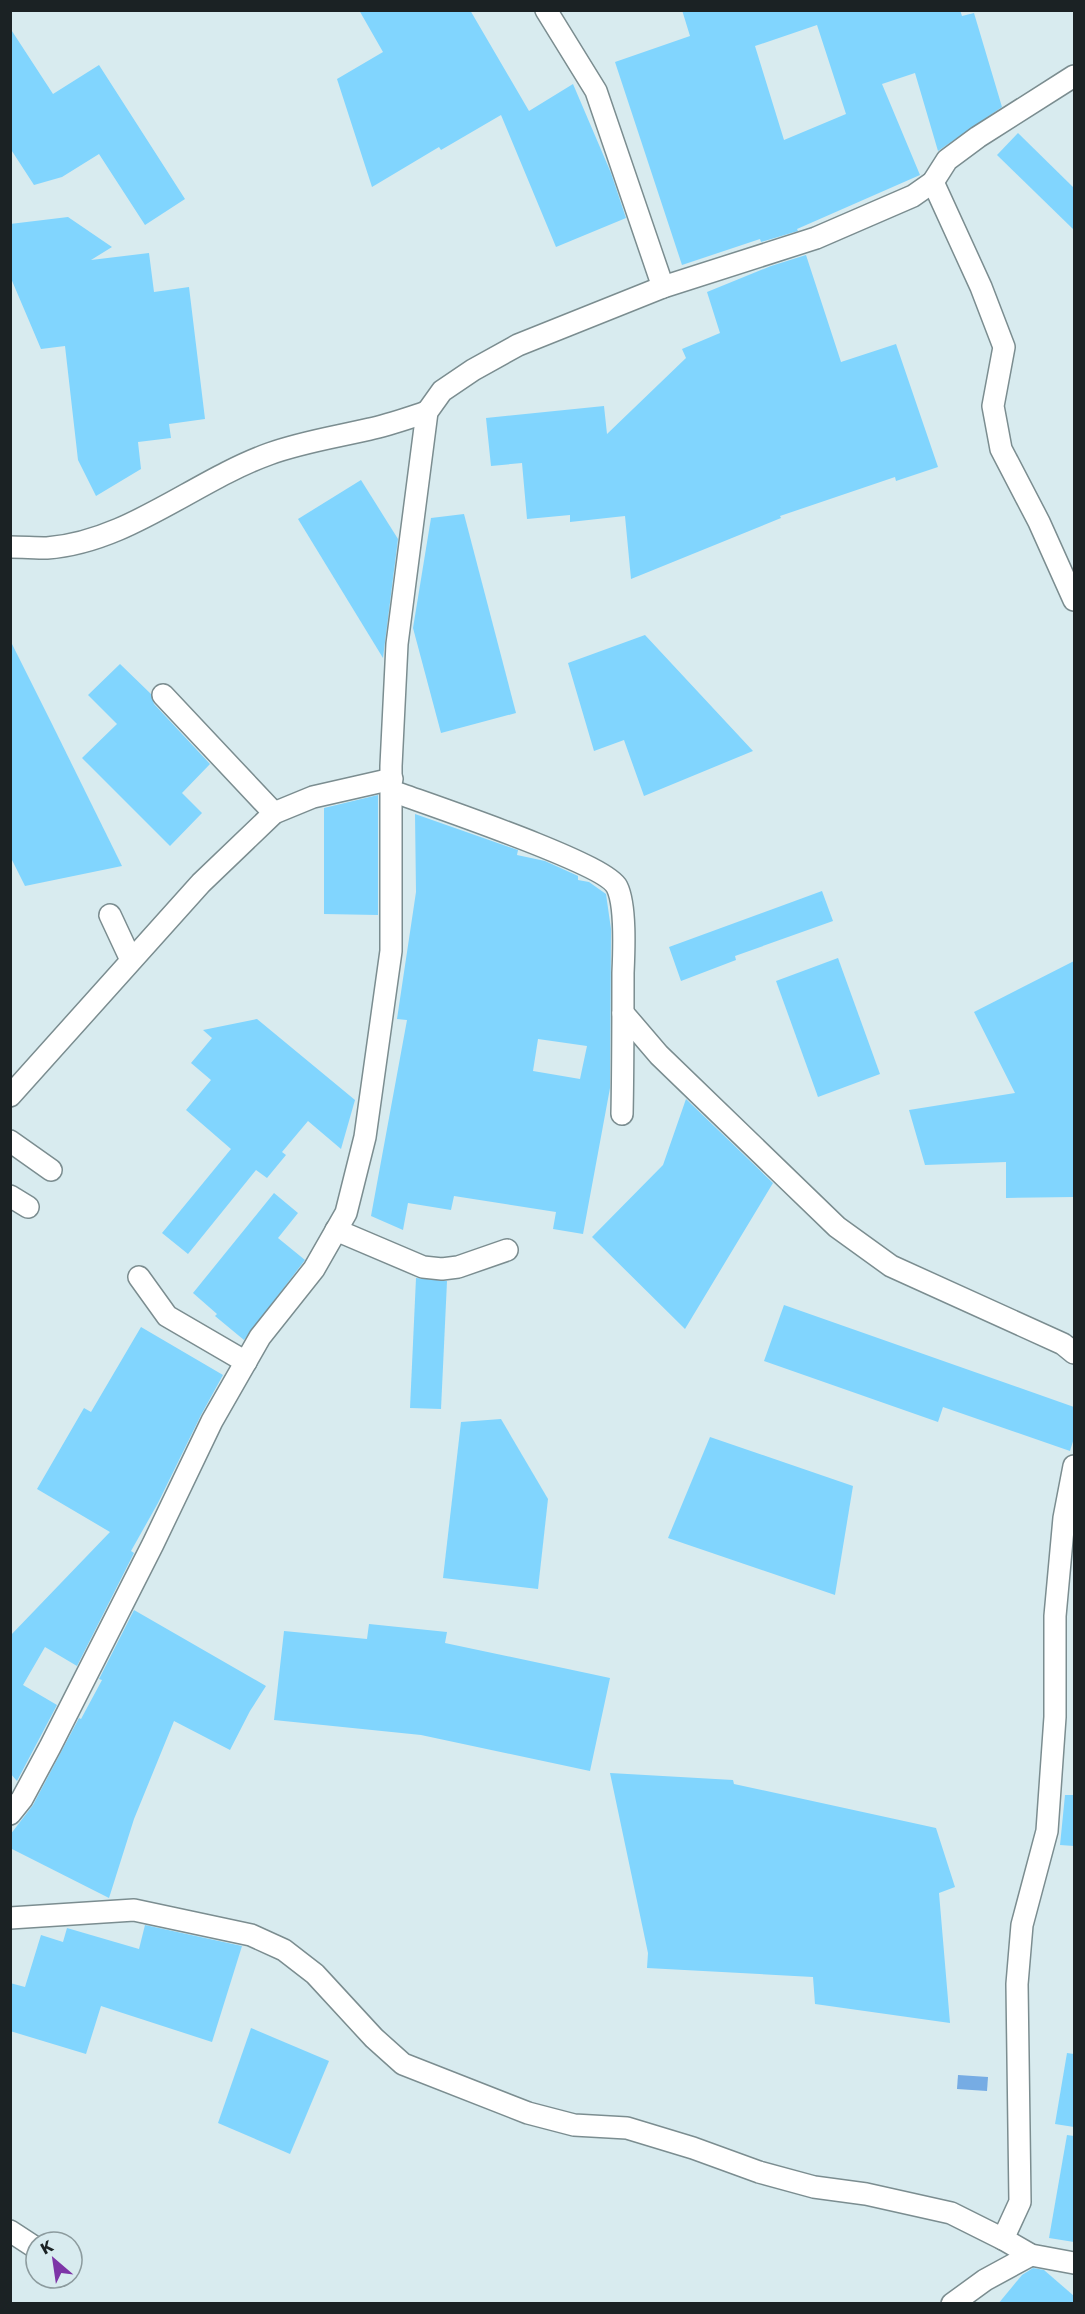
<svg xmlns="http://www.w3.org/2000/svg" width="1085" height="2314" font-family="'Golos Text',sans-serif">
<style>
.water{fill:#76ace4}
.building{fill:#81d5fe;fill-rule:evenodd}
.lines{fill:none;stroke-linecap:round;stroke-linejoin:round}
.minor-casing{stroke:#7b8d90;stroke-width:24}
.minor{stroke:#fff;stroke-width:21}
</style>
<rect width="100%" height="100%" fill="#d8ebef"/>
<!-- water -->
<path class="water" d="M958,2075L988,2077L987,2091L957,2089Z"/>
<!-- building -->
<g class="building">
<path d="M359,10H470L529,111L573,84L611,173L626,218L556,247L501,115L441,150L439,147L372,187L337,79L383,52Z"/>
<path d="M682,10H960L962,16L974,13L1002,107L938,151L915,73L882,84L920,175L797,229L798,231L761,242L760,239L682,265L615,62L690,36ZM817,25L846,114L784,140L755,46Z"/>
<path d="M10,28L53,94L99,65L185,199L145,225L99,154L62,177L34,185L10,148Z"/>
<path d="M1018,133L1074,188V230L997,155Z"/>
<path d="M68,217L112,247L91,260L149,253L154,292L189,287L205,419L169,424L171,438L138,442L141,469L96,496L78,460L65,346L41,349L10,276V224Z"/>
<path d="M806,255L841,362L896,344L938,467L896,481L895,477L780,516L781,518L631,579L625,516L570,522V515L527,519L522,463L491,466L486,418L604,406L607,434L686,358L682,349L720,333L707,292L771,266Z"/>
<path d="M361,480L398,539L383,658L298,519Z"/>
<path d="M464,514L516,713L441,733L413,628L431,518Z"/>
<path d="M645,635L753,751L644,796L624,740L594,751L568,663Z"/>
<path d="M10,640L51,722L122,866L25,886L10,856Z"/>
<path d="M120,664L151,694L154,704L210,764L182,793L202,813L170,846L82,758L117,724L88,695Z"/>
<path d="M378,795V915L324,914V808Z"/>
<path d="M415,814L509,847L518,850L517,855L545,861L576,875L578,876V880L589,882L606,894L611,929L610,1088L583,1234L553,1229L556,1212L454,1196L451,1210L408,1203L403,1230L371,1216L407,1020L397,1019L416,892ZM538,1039L587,1046L580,1079L533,1071Z"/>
<path d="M822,891L833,921L735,956L736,960L681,981L669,947Z"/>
<path d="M838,958L880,1074L818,1097L776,981Z"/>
<path d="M1074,961V1197L1006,1198V1162L925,1165L909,1110L1015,1093L974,1012Z"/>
<path d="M257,1019L355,1100L341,1149L308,1121L282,1152L286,1155L267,1178L256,1170L188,1254L162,1233L231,1149L186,1110L211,1080L191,1063L212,1038L203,1030Z"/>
<path d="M686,1099L773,1183L685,1329L592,1237L663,1165Z"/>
<path d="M274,1193L298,1213L278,1238L305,1260L244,1340L215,1316L217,1314L193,1293Z"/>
<path d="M416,1278L447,1281L441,1409L410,1408Z"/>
<path d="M784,1305L1074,1407V1438L1070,1451L943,1407L938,1422L764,1361Z"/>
<path d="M141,1327L223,1375L201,1415L158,1503L131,1551L134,1553L77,1666L45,1647L23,1685L57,1705L17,1781L10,1773V1636L110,1532L37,1489L84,1408L91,1412Z"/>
<path d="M501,1419L548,1499L538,1589L443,1578L461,1422Z"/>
<path d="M710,1437L853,1486L835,1595L668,1538Z"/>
<path d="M134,1610L266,1686L250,1711L230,1750L174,1721L134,1819L109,1898L10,1848V1835L33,1805L79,1718L81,1719L102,1680L99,1679Z"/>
<path d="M369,1624L447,1632L445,1643L610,1678L590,1771L421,1735L274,1720L284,1631L367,1639Z"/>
<path d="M610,1773L733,1780L734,1784L936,1828L955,1887L939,1893L950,2023L815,2004L813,1977L647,1968L648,1953Z"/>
<path d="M1065,1795H1074V1846L1060,1845Z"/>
<path d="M145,1925L242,1946L212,2042L101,2006L86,2054L10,2031V1983L25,1987L41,1935L63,1942L67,1928L139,1949Z"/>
<path d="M251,2028L329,2061L290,2154L218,2123Z"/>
<path d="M1067,2053L1074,2054V2127L1055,2124Z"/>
<path d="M1067,2135L1074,2136V2242L1049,2238Z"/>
<path d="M1033,2268L1044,2270L1074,2296V2304H998L1022,2275Z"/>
</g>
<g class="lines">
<!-- minor casing -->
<g class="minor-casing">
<g id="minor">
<path d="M546,10L596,91L663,287"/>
<path d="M933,182L981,287L1004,347L993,406L1001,449L1039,522L1074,600"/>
<path d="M10,547C22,547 35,548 47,548C128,542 194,481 269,454C302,442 336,437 370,429C389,425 408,418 427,412"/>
<path d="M163,695L274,813"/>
<path d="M392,791C427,804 605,863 617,887C626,905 624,951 623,973C623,1020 623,1067 622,1114"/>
<path d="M110,915L131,960"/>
<path d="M623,1013L659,1055L837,1227L891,1266L1063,1344L1074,1353"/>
<path d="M10,1096L201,883L274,813L313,797L392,779"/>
<path d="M10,1141L51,1170"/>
<path d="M10,1196L28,1207"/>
<path d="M336,1230L423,1267L442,1269L458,1267L507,1250"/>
<path d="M139,1277L167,1316L246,1362"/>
<path d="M10,1814L22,1799L50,1747L153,1544L212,1421L260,1337L314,1269L346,1213L365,1137L391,951V766L397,644L427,412L442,391L473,370L518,345L663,287L816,238L913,196L933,182L947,160L978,137L1074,76"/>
<path d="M10,1918L134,1910L251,1935L284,1950L315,1974L374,2038L403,2064L528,2113L574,2125L627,2128L693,2148L759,2172L814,2187L866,2194L951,2213L1003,2239L1031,2255L1074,2263"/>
<path d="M10,2231L36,2248"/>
<path d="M1003,2239L1020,2202L1017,1984L1022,1925L1047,1831L1055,1717V1616L1064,1518L1074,1466"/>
<path d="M952,2304L985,2280L1031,2255"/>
</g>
</g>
<!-- minor -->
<use href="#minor" class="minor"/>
</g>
<!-- border -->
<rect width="1085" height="2314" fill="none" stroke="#1b2224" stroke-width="24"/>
<!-- north arrow -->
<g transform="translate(54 2260) rotate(331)"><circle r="28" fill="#d8ebef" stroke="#8c9b9e" stroke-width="1.5"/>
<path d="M0-4.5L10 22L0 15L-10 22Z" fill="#7d35a7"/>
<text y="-9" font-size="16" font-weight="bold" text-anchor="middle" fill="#1b2224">K</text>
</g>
</svg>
